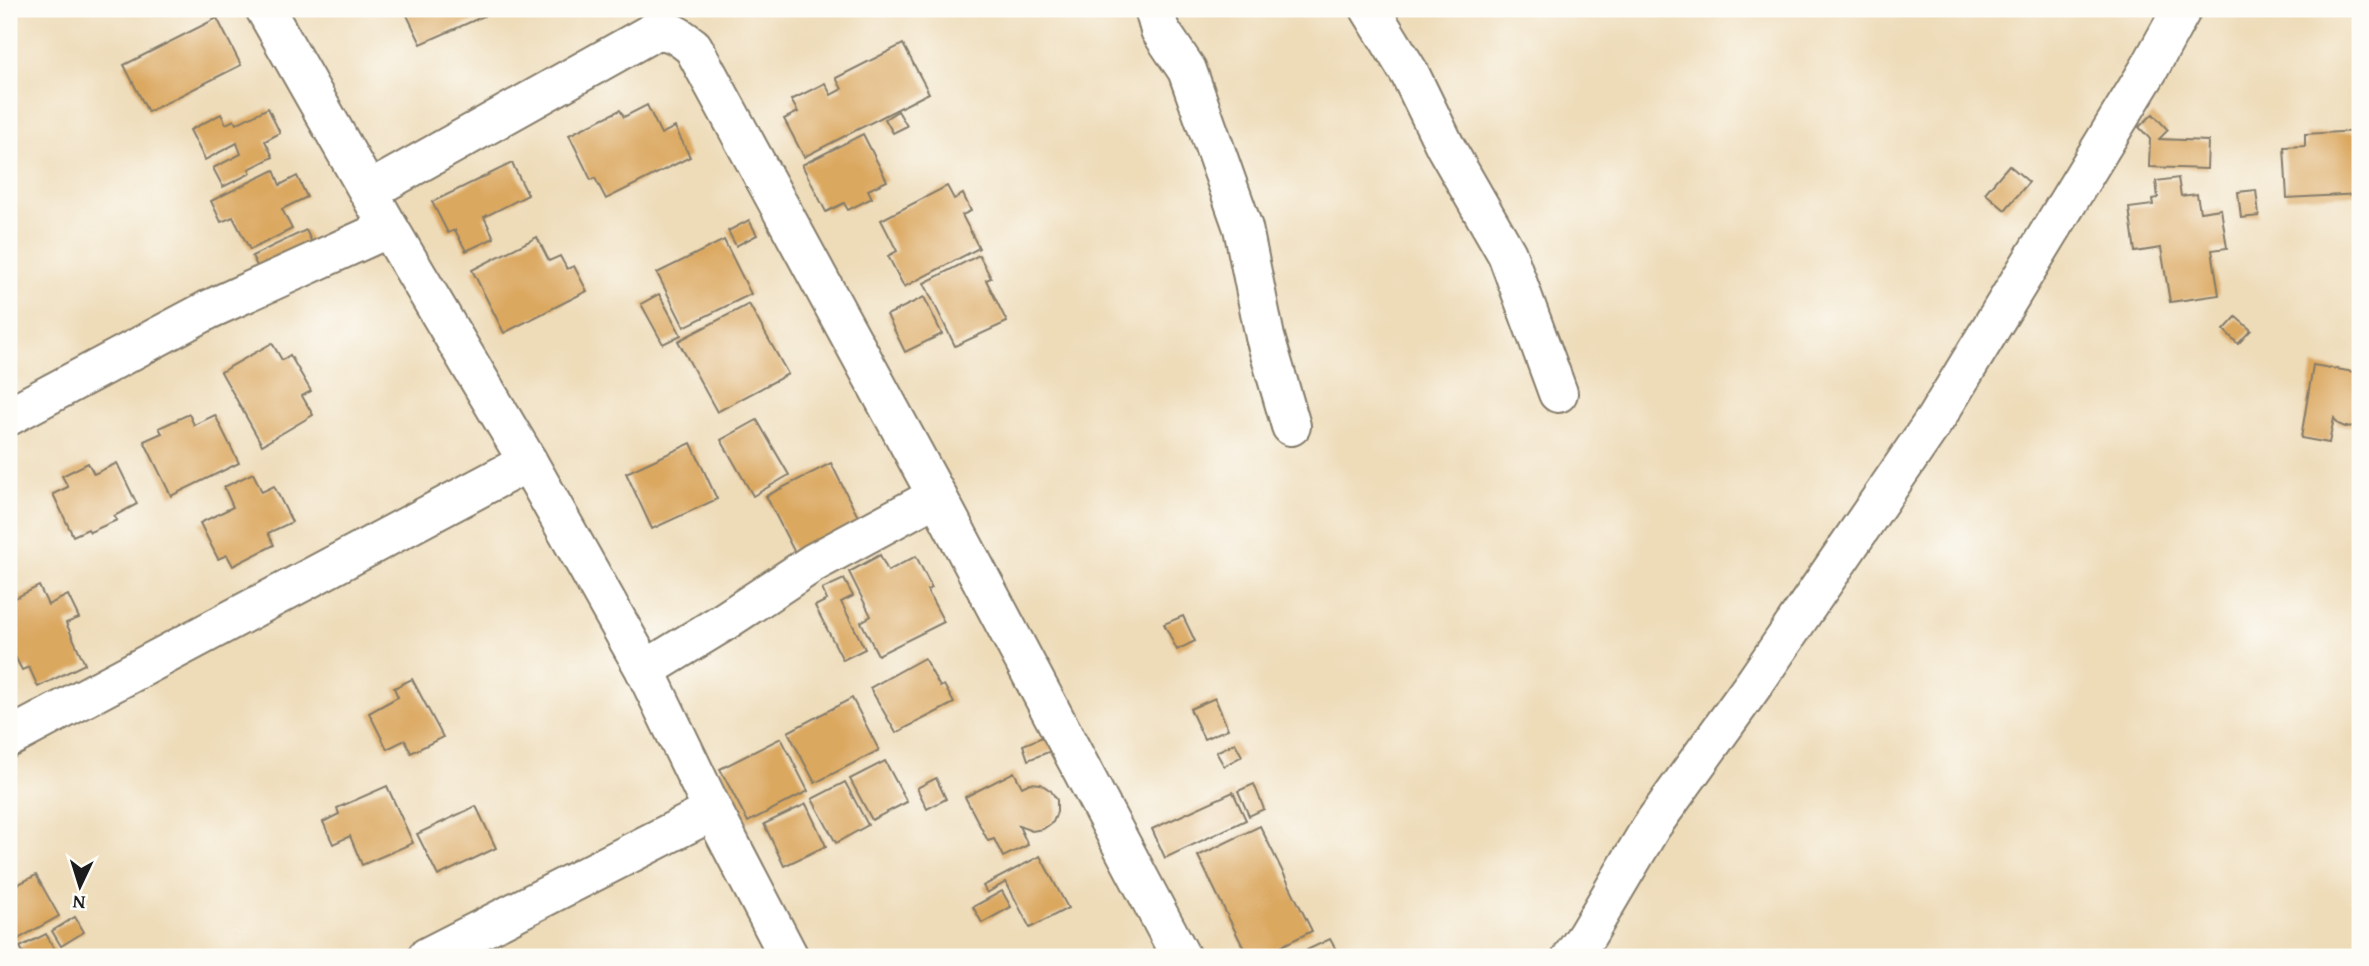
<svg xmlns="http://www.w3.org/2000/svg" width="2369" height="966" font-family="'Gentium Book Plus',serif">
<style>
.building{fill:#dba860}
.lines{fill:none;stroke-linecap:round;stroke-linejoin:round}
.minor-casing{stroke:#857c6a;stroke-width:42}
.minor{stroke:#fff;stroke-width:38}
</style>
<rect width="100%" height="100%" fill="#fdfcf7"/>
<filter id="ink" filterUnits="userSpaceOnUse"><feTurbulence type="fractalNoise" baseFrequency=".0143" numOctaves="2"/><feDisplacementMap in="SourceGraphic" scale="14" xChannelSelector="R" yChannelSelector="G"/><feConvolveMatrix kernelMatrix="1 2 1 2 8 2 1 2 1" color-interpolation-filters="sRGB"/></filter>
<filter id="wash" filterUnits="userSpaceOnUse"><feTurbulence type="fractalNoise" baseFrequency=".00686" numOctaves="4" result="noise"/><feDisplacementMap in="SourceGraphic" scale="28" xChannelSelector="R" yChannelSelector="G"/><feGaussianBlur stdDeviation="1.57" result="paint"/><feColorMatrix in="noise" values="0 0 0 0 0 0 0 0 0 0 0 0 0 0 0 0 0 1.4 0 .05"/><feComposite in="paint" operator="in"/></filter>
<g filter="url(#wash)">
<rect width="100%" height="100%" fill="#eedcb9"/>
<g id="blocks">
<!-- building -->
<g class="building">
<path d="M404,9H481L484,16L421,44Z"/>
<path d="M217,18L241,65L148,112L124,65Z"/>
<path d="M903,44L929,93L804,157L784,119L798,112L791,100L825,83L831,95L842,89L836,78Z"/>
<path d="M647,105L661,134L675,127L690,157L606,199L595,178L591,180L569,135L620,110L624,117Z"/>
<path d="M268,108L280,133L265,141L273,157L249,169L251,173L223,187L213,168L241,154L238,146L237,143L205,160L190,130L221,114L226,124L234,120L236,124Z"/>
<path d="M898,111L907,126L893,133L885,119Z"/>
<path d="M2153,114L2168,130L2159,139L2208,141L2207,169L2149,167L2150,139L2139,127Z"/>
<path d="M2358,131L2360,194L2287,198L2284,147L2305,146V134Z"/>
<path d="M863,134L887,181L868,190L872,198L848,210L844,203L826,212L802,165Z"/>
<path d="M512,163L528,195L484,217L494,238L466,251L455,230L448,233L432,202Z"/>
<path d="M2009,165L2029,182L2005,210L1985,193Z"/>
<path d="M274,170L280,185L297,176L307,197L282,209L292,229L250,250L233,217L221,222L211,201Z"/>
<path d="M2178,178L2181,196L2197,194L2200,212L2221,209L2227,248L2212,250L2219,295L2170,302L2161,248L2135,252L2129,208L2153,205L2152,199L2158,198L2156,181Z"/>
<path d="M947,186L954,199L963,194L971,211L962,215L979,248L904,287L888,256L897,251L881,220Z"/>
<path d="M2256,190L2259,216L2241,218L2238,192Z"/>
<path d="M749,220L757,235L736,246L728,231Z"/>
<path d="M306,230L315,249L262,276L252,256Z"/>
<path d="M537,237L549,261L560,256L567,269L574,266L587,291L504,333L472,270Z"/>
<path d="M724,240L751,294L684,327L657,273Z"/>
<path d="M979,255L991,278L986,280L1007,322L955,346L924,283Z"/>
<path d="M659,294L681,335L663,344L641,304Z"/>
<path d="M924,297L942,334L905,352L887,315Z"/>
<path d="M749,304L788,374L717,412L678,341Z"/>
<path d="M2236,317L2251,330L2238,344L2224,330Z"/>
<path d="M272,343L282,360L290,355L311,391L302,396L313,415L262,445L221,372Z"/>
<path d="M2313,365L2360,373V422L2355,426L2345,427L2338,424L2334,418L2329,443L2301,438Z"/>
<path d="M189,414L194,425L215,415L239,463L171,496L144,441L162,433L159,428Z"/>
<path d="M757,420L789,475L753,496L721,440Z"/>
<path d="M691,443L717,499L652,529L626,473Z"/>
<path d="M88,463L94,474L117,463L137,504L114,516L117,520L90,532L88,529L73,536L53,494L68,487L62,476Z"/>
<path d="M831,463L861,523L796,555L766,496Z"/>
<path d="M253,473L262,492L274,486L292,522L268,533L274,545L233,566L227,555L218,559L200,523L233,507L224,487Z"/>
<path d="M880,555L888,571L916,556L932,588L927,590L944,622L878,655L861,622L871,616L849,572Z"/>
<path d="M844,579L853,596L841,602L865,649L843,660L815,606L827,600L822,589Z"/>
<path d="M39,586L48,605L68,595L79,618L66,623L85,664L38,687L29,667L22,670L9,645V601Z"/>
<path d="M1183,616L1195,641L1177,650L1164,624Z"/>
<path d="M924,658L940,687L944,685L954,703L896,733L870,688Z"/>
<path d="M412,679L443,737L411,753L405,740L387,749L369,713L398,697L394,688Z"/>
<path d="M852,698L879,750L815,783L788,732Z"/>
<path d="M1215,698L1228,729L1204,739L1190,709Z"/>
<path d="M1052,733L1059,748L1028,760L1023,745Z"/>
<path d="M781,738L808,791L748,822L720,769Z"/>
<path d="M1235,743L1242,756L1224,766L1216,752Z"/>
<path d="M885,761L907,802L872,820L850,779Z"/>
<path d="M1014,772L1022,787L1030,783L1041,784L1051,791L1057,800V812L1053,822L1043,829L1032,831L1019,826L1028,845L1003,857L994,839L988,841L965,797Z"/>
<path d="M936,778L946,799L927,809L917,788Z"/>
<path d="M845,782L868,825L836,843L812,799Z"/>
<path d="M1254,784L1264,809L1249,816L1238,791Z"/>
<path d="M387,786L413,843L362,865L350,836L333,844L323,822L339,814L337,808Z"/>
<path d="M1233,792L1246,820L1165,858L1152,829Z"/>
<path d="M806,804L826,846L784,866L764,824Z"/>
<path d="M476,806L496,848L438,876L417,834Z"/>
<path d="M1260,826L1312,931L1259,957H1248L1198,856Z"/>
<path d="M1040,856L1068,908L1030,928L1006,882L987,893L983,886Z"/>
<path d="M9,873L17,885L36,875L59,916L9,944Z"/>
<path d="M1002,891L1011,907L982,923L973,907Z"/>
<path d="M75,917L84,932L61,946L52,931Z"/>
<path d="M46,934L59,957H26L20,947Z"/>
<path d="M1330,939L1340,957H1311L1307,950Z"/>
</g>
</g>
</g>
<g filter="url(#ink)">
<use href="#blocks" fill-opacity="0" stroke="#857c6a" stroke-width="2"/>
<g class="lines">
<!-- minor casing -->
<g class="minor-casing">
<g id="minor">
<path d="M265,9L389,228L528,462L645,670L713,811L789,957"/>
<path d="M1154,9L1160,30L1187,70L1243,228L1265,337L1291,426"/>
<path d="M1370,9L1410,74L1445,146L1507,254L1558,393"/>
<path d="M369,191L655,31C671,29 680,37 693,47L937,496L1181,957"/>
<path d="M9,416L208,310L389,228"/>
<path d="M645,670L722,623L813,563L937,496"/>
<path d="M9,738L528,462"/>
<path d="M427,957L713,811"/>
<path d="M1572,957L1587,935L1651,827L1756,681L1936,418L2149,69L2182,9"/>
</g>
</g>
<!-- minor -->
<use href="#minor" class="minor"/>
</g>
</g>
<!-- margin -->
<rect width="2369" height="966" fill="none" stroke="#fdfcf7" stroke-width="35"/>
<!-- north arrow -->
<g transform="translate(80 886) rotate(184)" stroke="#fdfcf7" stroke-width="5" paint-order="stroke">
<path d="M0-5L12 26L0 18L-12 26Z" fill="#1c1c1c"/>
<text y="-10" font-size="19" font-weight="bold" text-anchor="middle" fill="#1c1c1c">N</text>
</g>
</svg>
